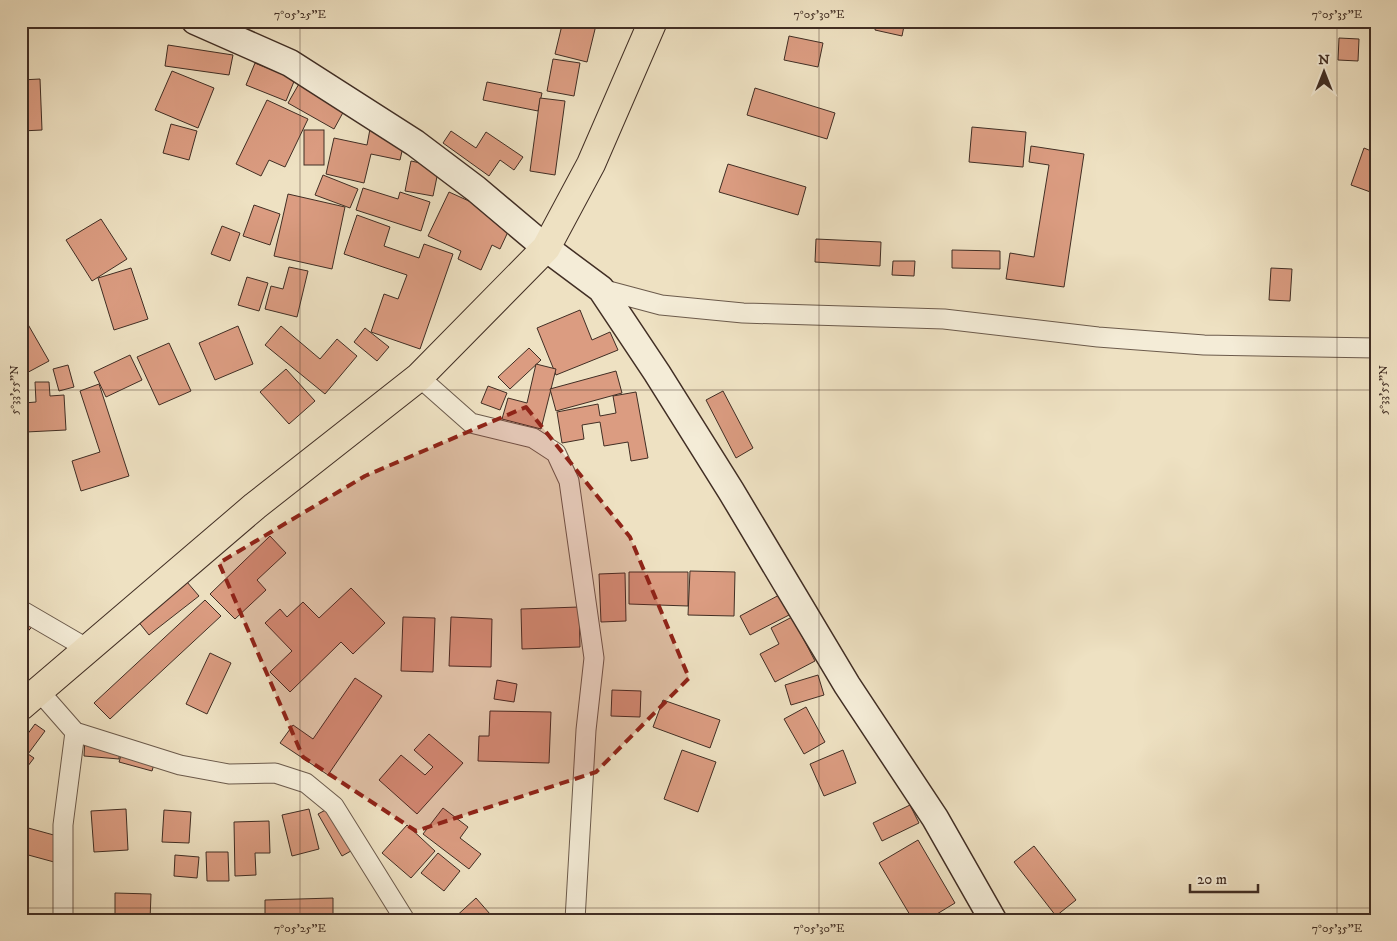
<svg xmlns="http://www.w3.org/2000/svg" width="1397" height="941" font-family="'IM FELL DW Pica',serif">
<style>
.building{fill:#db9c81;stroke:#412e24}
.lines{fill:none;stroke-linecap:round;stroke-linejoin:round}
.street-casing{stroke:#6c5b4c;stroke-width:21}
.secondary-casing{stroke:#412e24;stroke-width:29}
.primary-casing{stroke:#412e24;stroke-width:30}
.street{stroke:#f4ecd7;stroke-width:19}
.secondary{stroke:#f4ecd7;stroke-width:26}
.primary{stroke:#eee1c2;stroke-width:28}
.marked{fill:#8f2418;fill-opacity:0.2;stroke:#8f2418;stroke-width:4;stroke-dasharray:10 6;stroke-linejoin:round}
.ticks{fill:none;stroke:#412e24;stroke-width:1;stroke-opacity:0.45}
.neatline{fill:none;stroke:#412e24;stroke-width:2}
.ticks-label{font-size:12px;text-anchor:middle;fill:#412e24}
</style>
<rect width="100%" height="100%" fill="#eee1c2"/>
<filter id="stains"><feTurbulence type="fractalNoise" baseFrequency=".004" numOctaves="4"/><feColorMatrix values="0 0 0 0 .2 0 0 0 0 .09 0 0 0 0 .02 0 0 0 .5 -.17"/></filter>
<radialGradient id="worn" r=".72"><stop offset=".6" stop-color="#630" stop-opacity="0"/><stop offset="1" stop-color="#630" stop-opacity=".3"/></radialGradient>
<!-- building -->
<g class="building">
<path d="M549,21H597L587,62L555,54L562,25Z"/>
<path d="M876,21H905L902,36L875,30Z"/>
<path d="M789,36L823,43L818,67L784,60Z"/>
<path d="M1339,38L1359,39L1358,61L1338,60Z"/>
<path d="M168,45L233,55L229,75L165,66Z"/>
<path d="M553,59L580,63L574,96L547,91Z"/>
<path d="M255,63L295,79L286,101L246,85Z"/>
<path d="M172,71L214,88L198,128L155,110Z"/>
<path d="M40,79L42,130L21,131V80Z"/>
<path d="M300,82L346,107L334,129L288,103Z"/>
<path d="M487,82L542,93L538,111L483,100Z"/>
<path d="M755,88L835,113L827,139L747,115Z"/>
<path d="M540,98L565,101L555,175L530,171Z"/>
<path d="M267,100L308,119L285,167L269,160L261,176L236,164Z"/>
<path d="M171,124L197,131L189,160L163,153Z"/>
<path d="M972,127L1026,132L1023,167L969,162Z"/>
<path d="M370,129L405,138L400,160L371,154L364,183L326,174L334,138L367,145Z"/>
<rect x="304" y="130" width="20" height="35"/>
<path d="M451,131L476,148L486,132L523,157L514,170L500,160L489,176L443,143Z"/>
<path d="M1031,146L1084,154L1064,287L1006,279L1010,253L1034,257L1049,165L1029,162Z"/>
<path d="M1364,148L1376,153V194L1351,185Z"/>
<path d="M411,161L439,167L433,196L405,191Z"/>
<path d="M728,164L806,187L798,215L719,192Z"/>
<path d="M323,175L358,189L350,208L315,195Z"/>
<path d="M363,188L398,199L400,192L430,202L421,231L356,210Z"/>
<path d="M449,192L513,221L500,249L492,245L481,270L458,259L461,251L428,236Z"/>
<path d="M288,194L345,207L332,269L274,256Z"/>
<path d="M254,205L280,214L270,245L243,236Z"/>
<path d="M357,215L390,227L384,246L419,258L424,244L453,254L420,349L371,332L384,294L398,299L407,275L344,254Z"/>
<path d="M101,219L127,259L92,281L66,240Z"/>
<path d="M222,226L240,233L230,261L211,254Z"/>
<path d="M816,239L881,242L880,266L815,262Z"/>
<path d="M952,250L1000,251V269L952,268Z"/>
<path d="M893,261H915L914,276L892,275Z"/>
<path d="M289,267L308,271L297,317L265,309L271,286L283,289Z"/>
<path d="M131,268L148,319L114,330L98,278Z"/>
<path d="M1271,268L1292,269L1290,301L1269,300Z"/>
<path d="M247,277L268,283L259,311L238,305Z"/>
<path d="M580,310L592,340L610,332L618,350L556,375L537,328Z"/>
<path d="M22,314L49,361L21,376V315Z"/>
<path d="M238,326L253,364L215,380L199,343Z"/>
<path d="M281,326L320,359L337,339L357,356L325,394L265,345Z"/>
<path d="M365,328L389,347L377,361L354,342Z"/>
<path d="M169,343L191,391L159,405L137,357Z"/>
<path d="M529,348L541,360L510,389L498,377Z"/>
<path d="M130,355L142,380L106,397L94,372Z"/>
<path d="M536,364L556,369L541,429L502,419L508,398L527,403Z"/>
<path d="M68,365L74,387L59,391L53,369Z"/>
<path d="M286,369L315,401L289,424L260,392Z"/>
<path d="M616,371L622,393L556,411L550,389Z"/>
<path d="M35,382H49L50,396L64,395L66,430L26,432L24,403L36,402Z"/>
<path d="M99,384L129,476L81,491L72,461L100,452L80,391Z"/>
<path d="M488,386L507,393L500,410L481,403Z"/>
<path d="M723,391L753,448L736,458L706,400Z"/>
<path d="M636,392L648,458L631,461L628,442L604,446L600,422L582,425L584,439L562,443L557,412L598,404L600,416L616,413L613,396Z"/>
<path d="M270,536L286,553L257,580L266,590L235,619L210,594Z"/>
<path d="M690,571L735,572L734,616L688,615Z"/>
<path d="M629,572H688V606L629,604Z"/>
<path d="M625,573L626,621L601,622L599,574Z"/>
<path d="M187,582L199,596L149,635L137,620Z"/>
<path d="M351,588L385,623L353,654L341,642L290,692L270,672L292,651L265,623L280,609L287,617L303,602L319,618Z"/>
<path d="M781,594L791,614L750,635L740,616Z"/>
<path d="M205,600L221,616L110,719L94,703Z"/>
<path d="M21,605L38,620L22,638L21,637Z"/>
<path d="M579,607L580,647L522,649L521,609Z"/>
<path d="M403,617L435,618L433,672L401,671Z"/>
<path d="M451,617L492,619L491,667L449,666Z"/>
<path d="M792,617L815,661L775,682L760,654L779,644L771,628Z"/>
<path d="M210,653L231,663L207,714L186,704Z"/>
<path d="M818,675L824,695L791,705L785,685Z"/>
<path d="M355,678L382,696L328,775L280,743L293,725L313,739Z"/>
<path d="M497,680L517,684L514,702L494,699Z"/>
<path d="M612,690L641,691L640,717L611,716Z"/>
<path d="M663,700L720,720L710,748L653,727Z"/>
<path d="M806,707L825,742L804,754L784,719Z"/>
<path d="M490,711L551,712L549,763L478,761L479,736H489Z"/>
<path d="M35,724L45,731L28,754L34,758L21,775V743Z"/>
<path d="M429,734L463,763L417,814L379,780L401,755L425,775L433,767L414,750Z"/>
<path d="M85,738L120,740L119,759L84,756Z"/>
<path d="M124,745L157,754L152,771L119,762Z"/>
<path d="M682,750L716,762L698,812L664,799Z"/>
<path d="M843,750L856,783L824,796L810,764Z"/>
<path d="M21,791L27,793L21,810Z"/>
<path d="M335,805L358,847L342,856L318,814Z"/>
<path d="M910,805L919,823L882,841L873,823Z"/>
<path d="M443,808L468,827L460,838L481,854L469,869L423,834Z"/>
<path d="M126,809L128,850L94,852L91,811Z"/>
<path d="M309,809L319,849L292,856L282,815Z"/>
<path d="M164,810L191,812L189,843L162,842Z"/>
<path d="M269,821L270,853H255L256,875L235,876L234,822Z"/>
<path d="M407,825L435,851L411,878L382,853Z"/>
<path d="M21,826L61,837L54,862L21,853Z"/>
<path d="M918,840L955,903L927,920H913L879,863Z"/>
<path d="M1034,846L1076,900L1056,916L1014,862Z"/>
<path d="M206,852H228L229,881H207Z"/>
<path d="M438,853L460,871L444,891L421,873Z"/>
<path d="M175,855L199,857L197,878L174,876Z"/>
<path d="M115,893L151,894L150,920H115Z"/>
<path d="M333,898V920H265V900Z"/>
<path d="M476,898L490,914L483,920H452Z"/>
</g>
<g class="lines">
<!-- street casing -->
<g class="street-casing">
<g id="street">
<path d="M601,289L661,305L743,313L944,319L1098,337L1204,345L1376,348"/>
<path d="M419,377L471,423L533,438L556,453L569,481L594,658L586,730L575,920"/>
<path d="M21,610L88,649"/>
<path d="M39,691L75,732L180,765L229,774L275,773L306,783L334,806L405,920"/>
<path d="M63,920V825L75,732"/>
</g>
</g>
<!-- secondary casing -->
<g class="secondary-casing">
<path id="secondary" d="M195,21L290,63L415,143L476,189L546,248L601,289L657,373L731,491L847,685L935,818L993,920"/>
</g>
<!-- primary casing -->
<g class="primary-casing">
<path id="primary" d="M21,706L255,506L419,377L546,248L591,164L653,21"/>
</g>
<!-- street -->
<use href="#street" class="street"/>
<!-- secondary -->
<use href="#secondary" class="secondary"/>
<!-- primary -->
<use href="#primary" class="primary"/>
</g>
<!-- marked area -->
<path class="marked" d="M526,407L630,537L689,678L596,772L416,831L303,757L219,563L365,476Z"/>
<!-- ticks -->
<path class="ticks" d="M300,21V920M819,21V920M1337,21V920M21,390H1376M21,908H1376"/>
<!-- margin -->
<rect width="1397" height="941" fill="none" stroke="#eee1c2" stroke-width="55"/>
<!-- north arrow -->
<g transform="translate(1324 72)" stroke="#f4ecd7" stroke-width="4" paint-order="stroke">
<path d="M0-4L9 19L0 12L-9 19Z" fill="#412e24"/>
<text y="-8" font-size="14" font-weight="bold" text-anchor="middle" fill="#412e24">N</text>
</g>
<!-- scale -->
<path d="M1190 884v8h68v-8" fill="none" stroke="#412e24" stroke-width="2.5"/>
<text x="1197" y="884" font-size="15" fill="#412e24" stroke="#f4ecd7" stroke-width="4" paint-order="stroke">20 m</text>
<rect x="28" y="28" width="1342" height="886" class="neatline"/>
<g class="ticks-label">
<text x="300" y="18">7°05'25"E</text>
<text x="819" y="18">7°05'30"E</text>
<text x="1337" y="18">7°05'35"E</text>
<text transform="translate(14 390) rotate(-90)" y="4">5°33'55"N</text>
<text transform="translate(1383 390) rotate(-90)" y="4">5°33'55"N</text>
<text x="300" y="932">7°05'25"E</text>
<text x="819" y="932">7°05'30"E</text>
<text x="1337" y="932">7°05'35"E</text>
</g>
<rect width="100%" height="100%" filter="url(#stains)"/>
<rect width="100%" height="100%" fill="url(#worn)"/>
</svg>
